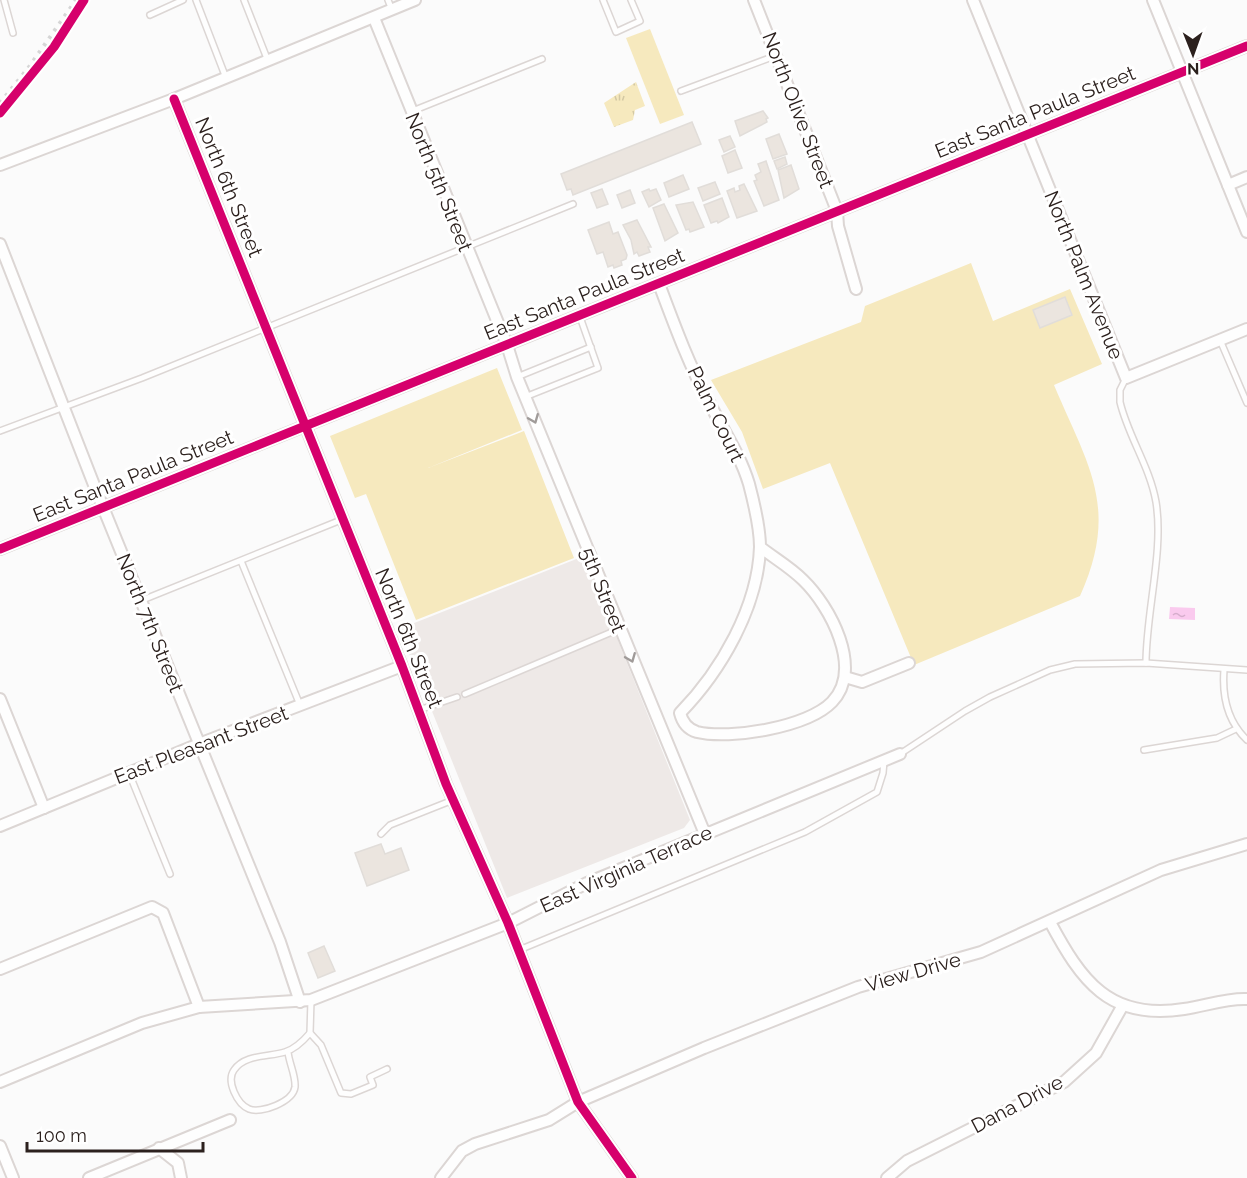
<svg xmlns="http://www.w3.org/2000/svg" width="1247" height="1178" font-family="Raleway,sans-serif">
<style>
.built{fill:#eee9e7}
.park{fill:url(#park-tufts)}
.pitch{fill:#f6e9be}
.water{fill:url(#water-ripples)}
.building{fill:#ebe5df;stroke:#e1ddd9;stroke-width:1.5}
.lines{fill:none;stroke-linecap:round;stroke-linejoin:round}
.lane-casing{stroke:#dcd6d4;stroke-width:8}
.street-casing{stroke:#dcd6d4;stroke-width:14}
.lane{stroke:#fefefe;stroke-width:5}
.street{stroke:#fefefe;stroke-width:10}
.rail{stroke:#d6d6d6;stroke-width:4;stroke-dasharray:3 6;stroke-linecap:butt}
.cycleway-casing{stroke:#fff;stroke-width:13}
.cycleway{stroke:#d6006c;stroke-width:9}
.oneway{stroke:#a09b99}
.labels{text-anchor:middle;stroke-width:6;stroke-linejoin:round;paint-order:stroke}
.street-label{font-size:20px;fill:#2c211e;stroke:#fff}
</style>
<defs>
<pattern id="park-tufts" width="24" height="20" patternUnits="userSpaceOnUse" patternTransform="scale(1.5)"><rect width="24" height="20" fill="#f6e9be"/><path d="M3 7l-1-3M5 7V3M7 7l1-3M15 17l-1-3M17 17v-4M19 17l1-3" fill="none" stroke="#d3c8a3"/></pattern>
<pattern id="water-ripples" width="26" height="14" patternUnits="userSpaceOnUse" patternTransform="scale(1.5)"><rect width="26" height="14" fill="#facaee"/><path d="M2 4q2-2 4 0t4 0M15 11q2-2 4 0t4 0" fill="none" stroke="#d6adcc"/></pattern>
</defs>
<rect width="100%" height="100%" fill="#fbfbfb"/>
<!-- built -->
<path class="built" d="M584,556L690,820L684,828L507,898L399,629Z"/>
<!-- park -->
<path class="park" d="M636,82L645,106L635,110L633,120L614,127L604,103Z"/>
<!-- pitch -->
<g class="pitch">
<path d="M650,29L684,115L660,124L626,38Z"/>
<path d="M971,263L993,321L1070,289L1102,364L1054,385C1088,466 1120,507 1080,596L914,665L830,463L763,489L742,432L711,380L861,322L865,306Z"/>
<path d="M497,368L522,430L428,468L524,431L574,558L416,620L366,494L355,498L330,436Z"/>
</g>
<!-- water -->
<path class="water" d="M1170,607L1195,608V620L1169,619Z"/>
<!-- building -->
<g class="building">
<path d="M763,111L768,118L766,119L767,122L740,136L735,121Z"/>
<path d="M692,122L701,144L573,195L571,189L567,190L561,174Z"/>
<path d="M779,134L787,154L773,159L766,139Z"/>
<path d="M730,136L735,147L724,152L719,140Z"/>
<path d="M735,150L742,168L728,173L722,156Z"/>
<path d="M785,157L787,164L777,169L774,161Z"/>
<path d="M766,161L779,200L764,206L754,181L757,180L755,175L761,172L758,164Z"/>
<path d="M791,165L799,189L784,198L778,170Z"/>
<path d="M683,175L689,189L669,197L664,183Z"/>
<path d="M715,182L720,194L703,201L698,188Z"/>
<path d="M744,184L757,211L737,218L727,191L734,188L735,192L740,190L739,186Z"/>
<path d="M602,189L608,204L597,208L591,193Z"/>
<path d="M649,189L650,191L656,189L661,200L649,207L642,192Z"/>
<path d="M630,190L635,203L622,208L617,195Z"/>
<path d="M722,198L729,217L718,223L717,221L711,223L704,205Z"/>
<path d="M693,202L704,227L690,232L689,229L686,230L676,205Z"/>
<path d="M664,204L678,233L665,241L653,208Z"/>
<path d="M637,220L651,247H648L650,252L639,256L637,252L634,254L631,240L623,225Z"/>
<path d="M609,222L613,234L618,232L627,255L626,259L621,261L622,265L614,268L613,265L608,267L603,252L597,254L588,230Z"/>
<path d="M1065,297L1072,315L1040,328L1033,310Z"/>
<path d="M381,844L385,854L401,848L409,870L367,886L355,853Z"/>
<path d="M324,946L335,971L318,978L308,953Z"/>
</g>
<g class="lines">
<!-- lane casing -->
<g class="lane-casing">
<g id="lane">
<path d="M4,0L13,33"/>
<path d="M196,0L226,78"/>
<path d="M244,0L268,61"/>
<path d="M388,0L392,10"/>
<path d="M603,0L616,32L640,21L631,0"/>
<path d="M150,15L183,0"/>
<path d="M681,91L775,56"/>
<path d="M410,112L542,59"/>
<path d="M1220,340L1247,403"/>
<path d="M517,377L591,347"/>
<path d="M1126,378L1120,390V402C1128,436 1150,467 1156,502C1164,551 1146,612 1146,663"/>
<path d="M525,397L598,368L580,317"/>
<path d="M0,431L142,378L573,204"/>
<path d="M241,561L300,705"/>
<path d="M140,601L341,520"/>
<path d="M1224,670C1222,696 1227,721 1247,740"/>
<path d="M465,694L619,629"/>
<path d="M419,710L457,697"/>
<path d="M1144,750L1217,738L1236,729"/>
<path d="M900,754L965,711L990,697L1050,670L1075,664L1146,663L1247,670"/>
<path d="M129,773L170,874"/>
<path d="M381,834L390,825L453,800"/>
<path d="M519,950L805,832L877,792L883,773L884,761"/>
<path d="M311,1000L310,1033L321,1045L341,1093L351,1094L373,1085L370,1077L387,1069"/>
<path d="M288,1052C289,1063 296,1076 295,1087C293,1102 261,1114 249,1109C237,1104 226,1081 234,1070C245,1054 269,1057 285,1052C295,1049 304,1040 310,1033"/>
</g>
</g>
<!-- street casing -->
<g class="street-casing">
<g id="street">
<path d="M754,0L837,211L838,226L856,289"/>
<path d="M973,0L1126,378L1247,329"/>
<path d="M1153,0L1247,232"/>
<path d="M374,18L507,345L517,377L705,834"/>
<path d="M174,99L402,666L446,784L508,923L578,1102L632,1178"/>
<path d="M0,165L174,99L415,0"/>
<path d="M1228,185L1247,177"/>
<path d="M0,244L96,490L280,942L300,1002"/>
<path d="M659,284C674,324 689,365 709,402C723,430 740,454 749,484C754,503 760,527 760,547C758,607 721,671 680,713C682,721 687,729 697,732C730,740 808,727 832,702C864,669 830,606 803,580C790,567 774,558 760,547"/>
<path d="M0,549L1247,46"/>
<path d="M845,677L862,682L909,663"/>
<path d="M0,699L44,808"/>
<path d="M0,826L199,744L402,666"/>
<path d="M1050,922C1081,980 1109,1021 1184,1009C1205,1006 1226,998 1247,999"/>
<path d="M0,969L152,907L163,913L199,1007"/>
<path d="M0,1082L142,1023L199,1007L311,1000L508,923L587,883L900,754"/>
<path d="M0,1146L13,1178"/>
<path d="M159,1148L178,1163L181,1178"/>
<path d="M89,1178L230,1120"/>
<path d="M441,1178L462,1151L475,1144L549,1120L578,1102L704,1048L858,987L981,952L1161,870L1247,844"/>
<path d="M887,1178L907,1161L1064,1082L1096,1053L1123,1005"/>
</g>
</g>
<!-- lane -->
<use href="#lane" class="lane"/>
<!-- street -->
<use href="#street" class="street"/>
<!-- rail -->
<path class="rail" d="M0,103L29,67L76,0"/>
<!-- cycleway casing -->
<g class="cycleway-casing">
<g id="cycleway">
<path d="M174,99L402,666L446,784L508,923L578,1102L632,1178"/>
<path d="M0,113L54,47L84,0"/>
<path d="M0,549L1247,46"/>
</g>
</g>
<!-- cycleway -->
<use href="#cycleway" class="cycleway"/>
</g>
<!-- one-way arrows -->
<defs><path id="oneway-chevron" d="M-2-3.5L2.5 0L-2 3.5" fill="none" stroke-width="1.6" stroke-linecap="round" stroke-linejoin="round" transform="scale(1.5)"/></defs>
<g class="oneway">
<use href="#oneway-chevron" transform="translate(534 419) rotate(68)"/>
<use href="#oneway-chevron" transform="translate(631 658) rotate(68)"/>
</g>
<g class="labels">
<!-- street labels -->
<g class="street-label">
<text transform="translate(798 110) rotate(69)" y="7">North Olive Street</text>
<text transform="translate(1035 112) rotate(-22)" y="7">East Santa Paula Street</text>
<text transform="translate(439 182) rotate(68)" y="7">North 5th Street</text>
<text transform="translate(229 187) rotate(68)" y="7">North 6th Street</text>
<text transform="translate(1084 275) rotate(68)" y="7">North Palm Avenue</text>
<text transform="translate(584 294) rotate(-22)" y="7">East Santa Paula Street</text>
<text transform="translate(716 414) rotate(64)" y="7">Palm Court</text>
<text transform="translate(133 476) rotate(-22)" y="7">East Santa Paula Street</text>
<text transform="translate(603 590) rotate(68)" y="7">5th Street</text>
<text transform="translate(150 623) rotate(68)" y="7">North 7th Street</text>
<text transform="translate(409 638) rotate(68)" y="7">North 6th Street</text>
<text transform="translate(201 745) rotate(-21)" y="7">East Pleasant Street</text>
<text transform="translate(626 869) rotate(-24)" y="7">East Virginia Terrace</text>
<text transform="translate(913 972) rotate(-16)" y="7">View Drive</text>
<text transform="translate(1017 1104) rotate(-28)" y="7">Dana Drive</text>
</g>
</g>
<!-- north arrow -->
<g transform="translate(1193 54) rotate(179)" stroke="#ffffff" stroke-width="4.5" paint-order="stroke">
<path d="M0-4.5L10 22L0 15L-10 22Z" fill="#2c211e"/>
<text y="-9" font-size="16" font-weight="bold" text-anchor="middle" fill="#2c211e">N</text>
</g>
<!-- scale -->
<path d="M27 1142v9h176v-9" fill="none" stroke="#2c211e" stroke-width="3"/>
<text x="36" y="1142" font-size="18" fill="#2c211e" stroke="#ffffff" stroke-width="4.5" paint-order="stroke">100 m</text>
</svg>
